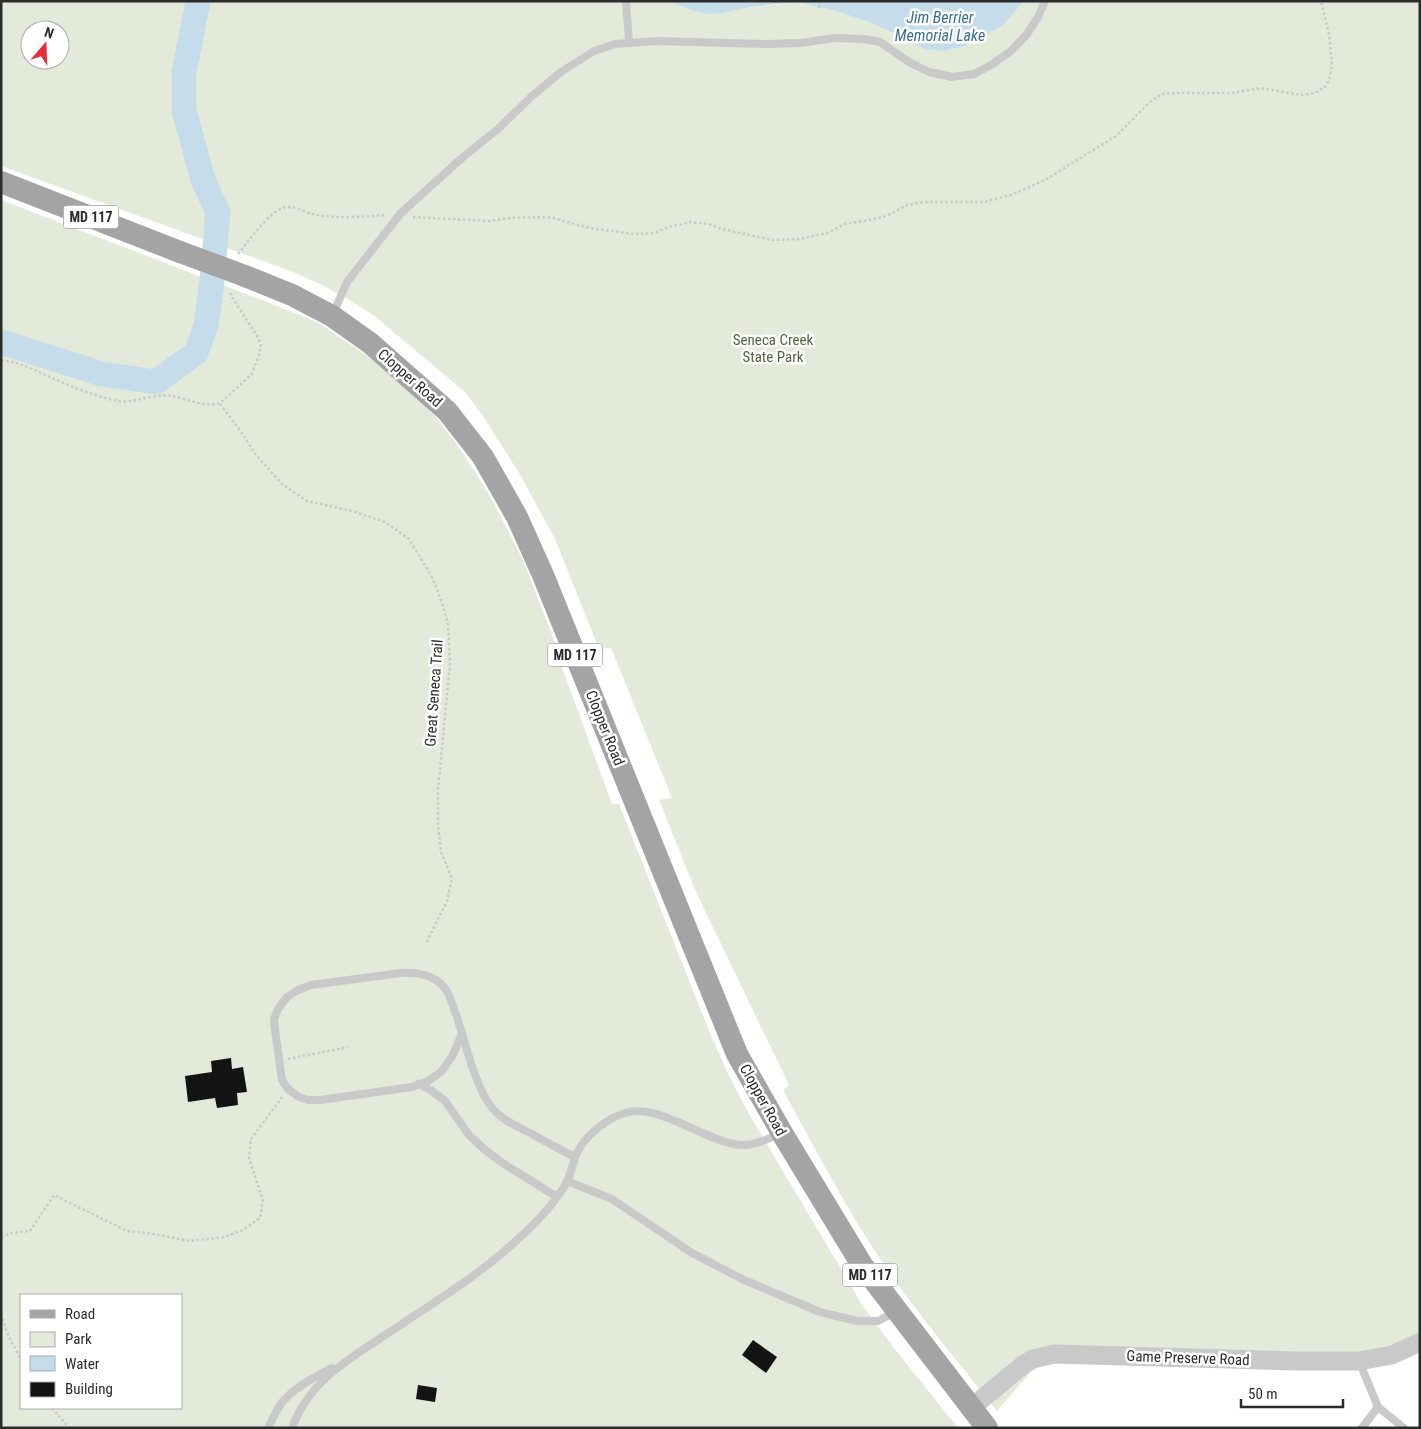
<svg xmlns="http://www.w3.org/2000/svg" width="1421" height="1429" font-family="'Roboto Condensed',sans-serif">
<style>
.green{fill:#e3ead9;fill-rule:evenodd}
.water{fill:#c5ddeb}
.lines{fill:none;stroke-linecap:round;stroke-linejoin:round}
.river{stroke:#c5ddeb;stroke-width:25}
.building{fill:#131313}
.path{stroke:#c9c9c9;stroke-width:2.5;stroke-dasharray:2.5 2.5;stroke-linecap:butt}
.service{stroke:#c9c9c9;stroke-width:8}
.tertiary{stroke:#c9c9c9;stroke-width:19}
.primary{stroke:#a4a4a4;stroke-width:22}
.primary-bridge{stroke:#a4a4a4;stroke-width:22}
.labels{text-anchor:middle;stroke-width:5;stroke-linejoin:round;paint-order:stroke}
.shield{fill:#fff;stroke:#6b6b6b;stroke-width:1}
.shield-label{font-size:14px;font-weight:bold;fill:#2c2c2c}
.park-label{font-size:15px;fill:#50683a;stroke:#fff}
.street-label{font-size:15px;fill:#2c2c2c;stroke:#fff}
.water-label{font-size:16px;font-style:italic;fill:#3b6f8e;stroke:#fff}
</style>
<rect width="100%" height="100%" fill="#fff"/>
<!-- green -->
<g class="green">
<path d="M1,1H669L687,9L724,13L746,8L798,2L835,11L860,19L876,25L910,43L1023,3L1024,1H1420V1337L1414,1340L1356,1355L1052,1347L997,1411C955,1358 910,1305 873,1248C840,1197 812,1143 783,1090L789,1085L696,892L659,800L672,798L611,648L599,649L555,539L522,478L483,416L464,391L372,314L351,301L324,286L288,270L1,166ZM30,30H60V60H30Z"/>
<path d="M1,200L285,309L321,324L333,333L356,348L391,374L419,399L439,421L459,447L490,496L523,560L559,653L557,654L612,804H619L708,1028L727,1072L749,1114L863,1306L894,1348L958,1428H1ZM21,1295H181V1408H21Z"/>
</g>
<!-- water -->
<path class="water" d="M669,1H1024L1002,26L964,46L944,51L925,49L876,25L860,19L835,11L798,2L769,5L746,8L724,13L708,14L687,9Z"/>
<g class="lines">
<!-- river -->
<path class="river" d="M1,342L102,374L156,382L196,353L206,325L212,281L218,212L203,180L184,110V73L198,1"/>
</g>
<!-- building -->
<g class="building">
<path d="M231,1058L232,1069L243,1067L247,1092L237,1093L238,1105L217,1108L215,1098L188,1102L185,1076L212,1072L211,1061Z"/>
<path d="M753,1340L777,1357L766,1373L742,1355Z"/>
<path d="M418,1385L437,1388L435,1402L416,1399Z"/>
</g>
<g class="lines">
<!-- path -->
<g class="path">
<path d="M819,8L820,1"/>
<path d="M413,217L490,221L510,218L542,217L553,218L590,228L633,234L654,233L666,228L689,222L709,224L722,229L772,240L799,239L827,233L845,224L864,221L887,216L907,205L924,202H984L1011,195L1045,180L1116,136L1151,101L1162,94L1175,93H1232L1260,88L1301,95L1315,93L1320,90L1326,86L1329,80L1332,66L1329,34L1321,1"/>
<path d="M238,254C248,242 269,212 283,208C294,204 303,212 313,214C330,219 367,217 386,215"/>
<path d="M1,360C26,363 43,375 66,384C82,391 100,397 117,401C132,404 155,393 171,396C186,398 204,408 220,403L251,375L260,353L261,344L256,334L231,296V290"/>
<path d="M220,404L240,430L256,455L282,484L307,501L352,511L385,522L409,539L432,577L442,603L448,624L450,664L438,789V825L441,852L452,878L447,901L426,943"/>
<path d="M288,1059L348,1047"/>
<path d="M1,1237L12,1233L30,1231L54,1195L127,1231L154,1234L189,1241L224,1237L241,1231L260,1218L263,1201L249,1158L251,1139L283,1096"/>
<path d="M1,1314L8,1335L21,1360"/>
<path d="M52,1408L69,1428"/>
</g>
<!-- service -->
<g class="service">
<path d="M626,1L629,42"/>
<path d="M333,314L347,282L401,213L463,157L498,129L532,96L561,72L594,51L615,44L657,41L767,44L800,43L835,38L864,39L880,42L909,62L929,72L952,77L974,74L991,65L1011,51L1027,34L1038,17L1045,1"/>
<path d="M462,1033L453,1055L441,1072L428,1081L412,1087L320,1100H308L299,1097L288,1089L282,1080L275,1030L274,1019L278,1009L287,997L298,990L311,985L401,973C417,972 432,974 443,986C450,993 452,1005 456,1014C465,1041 475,1088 493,1109C503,1121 519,1127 532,1134C546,1142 561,1150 575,1157"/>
<path d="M419,1084L432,1091L445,1101L469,1135L484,1149L501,1162L557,1197"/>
<path d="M567,1181L612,1199L692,1253L744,1280L820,1312L857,1321H878L895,1312"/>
<path d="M1359,1361L1378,1407L1404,1428"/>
<path d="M268,1428C273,1418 277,1408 284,1400C297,1386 315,1377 331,1368"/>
<path d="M292,1428C311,1376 359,1353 402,1324C442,1297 483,1272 518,1239C536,1223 555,1203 567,1182C571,1173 573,1162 577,1153C585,1136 607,1118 625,1113C658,1102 706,1142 740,1145C753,1146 768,1139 780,1134"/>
<path d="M1362,1428L1378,1407"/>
</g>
<!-- tertiary -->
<path class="tertiary" d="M971,1408L1023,1365L1033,1359L1054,1354L1294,1361H1359L1392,1355L1420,1342"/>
<!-- primary -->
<g class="primary">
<path d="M1,182L180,252"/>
<path d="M245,276L292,295L332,316L370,343L447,411L483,457L517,517L543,575L737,1054L782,1133L862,1265L987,1428"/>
</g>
<!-- primary-bridge -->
<path class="primary-bridge" d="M180,252L245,276"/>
</g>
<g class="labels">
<!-- shield labels -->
<g class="shield">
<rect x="63.5" y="205.5" width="55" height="23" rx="4"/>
<rect x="547.5" y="643.5" width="55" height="23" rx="4"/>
<rect x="842.5" y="1263.5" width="55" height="23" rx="4"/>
</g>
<g class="shield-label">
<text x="91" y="222">MD 117</text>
<text x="575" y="660">MD 117</text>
<text x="870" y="1280">MD 117</text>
</g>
<!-- park labels -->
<g class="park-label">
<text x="773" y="345">Seneca Creek<tspan x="773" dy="17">State Park</tspan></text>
</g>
<!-- street labels -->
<g class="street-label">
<text transform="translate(410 378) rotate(41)" y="5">Clopper Road</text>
<text transform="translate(434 693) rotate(-86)" y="5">Great Seneca Trail</text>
<text transform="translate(605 728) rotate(68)" y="5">Clopper Road</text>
<text transform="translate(763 1100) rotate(61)" y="5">Clopper Road</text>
<text transform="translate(1188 1358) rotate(2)" y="5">Game Preserve Road</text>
</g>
<!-- water labels -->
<g class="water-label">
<text x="940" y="23">Jim Berrier<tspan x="940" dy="18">Memorial Lake</tspan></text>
</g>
</g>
<!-- border -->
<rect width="1421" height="1429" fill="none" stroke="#2c2c2c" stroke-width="5"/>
<!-- legend -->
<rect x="20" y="1294" width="162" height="115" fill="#ffffff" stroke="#ababab"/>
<rect x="30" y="1310" width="25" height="8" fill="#a4a4a4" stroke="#ababab"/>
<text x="65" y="1319" font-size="15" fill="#2c2c2c">Road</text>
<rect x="30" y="1332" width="25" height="15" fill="#e3ead9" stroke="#ababab"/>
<text x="65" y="1344" font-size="15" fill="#2c2c2c">Park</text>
<rect x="30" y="1356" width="25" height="15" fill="#c5ddeb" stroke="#ababab"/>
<text x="65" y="1369" font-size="15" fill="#2c2c2c">Water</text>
<rect x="30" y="1382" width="25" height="15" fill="#131313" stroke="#ababab"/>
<text x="65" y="1394" font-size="15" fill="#2c2c2c">Building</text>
<!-- north arrow -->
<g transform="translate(45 45) rotate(19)"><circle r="24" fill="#ffffff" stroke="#ababab"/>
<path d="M0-4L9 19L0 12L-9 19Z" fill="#e52d3e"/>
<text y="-8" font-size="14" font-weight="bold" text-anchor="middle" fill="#2c2c2c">N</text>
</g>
<!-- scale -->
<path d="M1241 1399v8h102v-8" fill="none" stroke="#2c2c2c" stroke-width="2.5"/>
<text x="1248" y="1399" font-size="15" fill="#2c2c2c" stroke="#ffffff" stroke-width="4" paint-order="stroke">50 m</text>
</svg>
